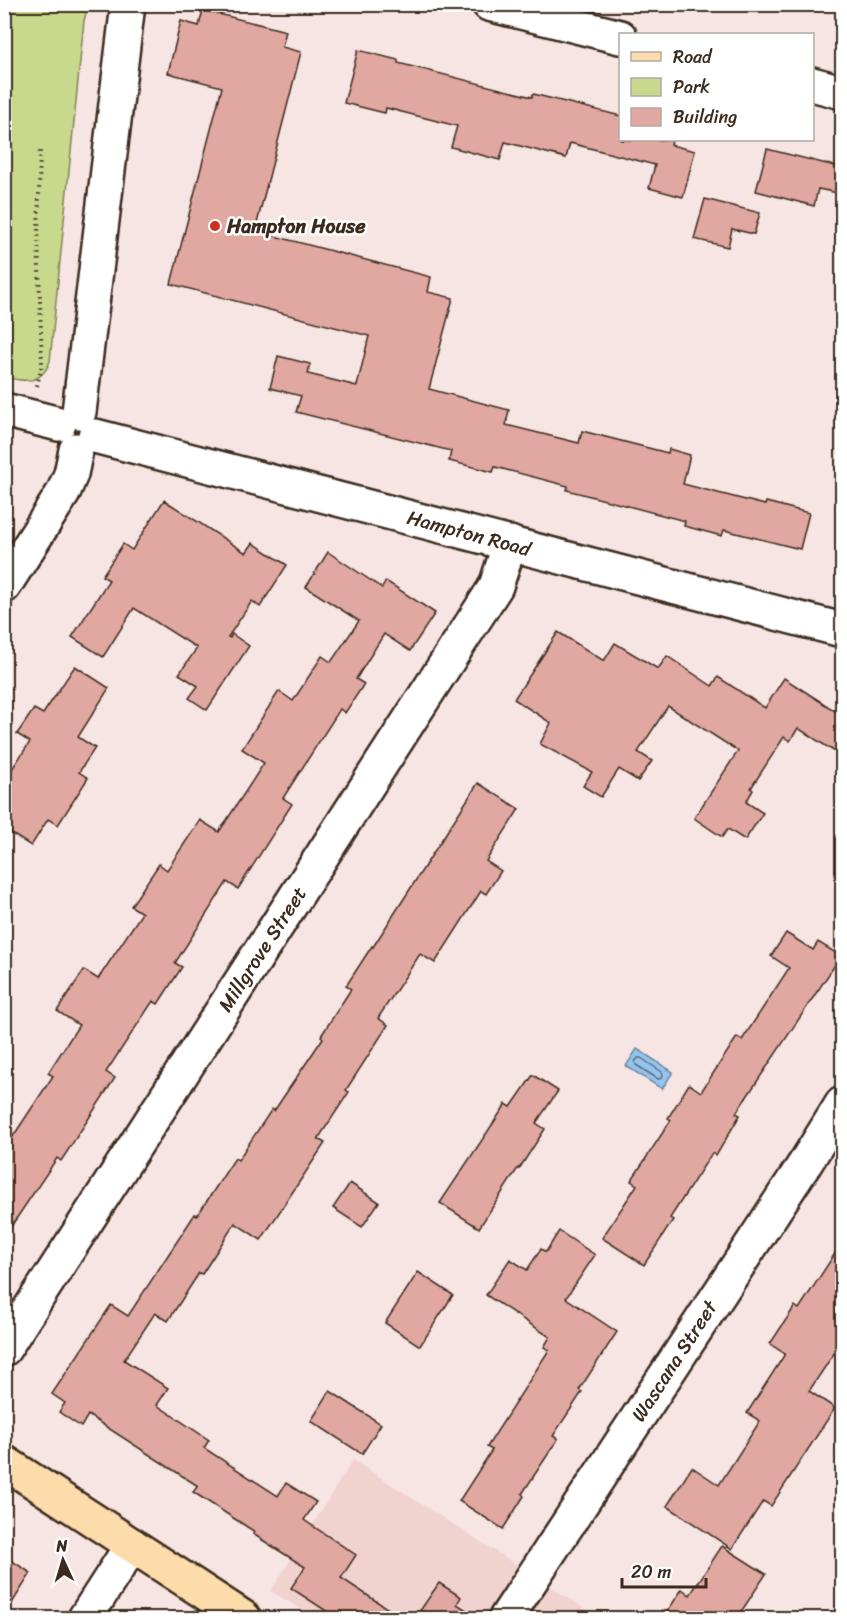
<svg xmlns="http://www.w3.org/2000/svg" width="847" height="1623" font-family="Sriracha,sans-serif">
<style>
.built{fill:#f0d2cf}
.green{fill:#c8d98d;stroke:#828256;stroke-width:1.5}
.water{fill:#93c5f0;stroke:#70879c;stroke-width:1.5}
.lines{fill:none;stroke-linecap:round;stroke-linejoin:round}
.shore{stroke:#5e6872;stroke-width:1.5}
.building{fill:#e1a7a1;stroke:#3b2a1e;stroke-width:1.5}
.minor-casing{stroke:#3b2a1e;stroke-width:38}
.major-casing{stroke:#3b2a1e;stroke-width:38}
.path{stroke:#3b2a1e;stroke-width:4;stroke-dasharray:1.5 4.5;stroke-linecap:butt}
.minor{stroke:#fff;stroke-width:33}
.major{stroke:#fddcac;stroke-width:33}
.poi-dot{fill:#c8321e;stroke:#fff;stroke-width:2}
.labels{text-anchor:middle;stroke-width:5;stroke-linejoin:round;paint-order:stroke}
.poi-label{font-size:20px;font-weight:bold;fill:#3b2a1e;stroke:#fff;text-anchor:start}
.street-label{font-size:20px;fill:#3b2a1e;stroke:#fff}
</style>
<rect width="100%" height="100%" fill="#f6e5e3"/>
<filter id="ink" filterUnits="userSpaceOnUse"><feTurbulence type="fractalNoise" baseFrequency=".0167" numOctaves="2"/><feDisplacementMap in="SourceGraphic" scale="12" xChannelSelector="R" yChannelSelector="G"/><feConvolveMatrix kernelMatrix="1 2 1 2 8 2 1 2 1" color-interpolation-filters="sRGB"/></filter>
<g filter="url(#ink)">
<!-- built -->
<path class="built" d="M353,1460L599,1618H316L271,1591Z"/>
<!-- green -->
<path class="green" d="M5,4L88,5L84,21L50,361C41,385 25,382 5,377Z"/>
<!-- water -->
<path class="water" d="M637,1049L673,1072L662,1089L626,1066Z"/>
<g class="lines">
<!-- shore -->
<path class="shore" d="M638,1058H641L662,1072L663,1075L662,1078L658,1079L636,1065L635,1062Z"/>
</g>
<!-- building -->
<g class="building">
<path d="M203,10L286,31L282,47L301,52L255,231L431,277L428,292L453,298L429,389L509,410L506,425L579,443L582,431L668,453L669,449L690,455L683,484L765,505L766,502L809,513L800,549L724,530L722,536L684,526L685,521L567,490L568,486L495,467L493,472L449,461L451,451L296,412L301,396L270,388L278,356L310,364L308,374L357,386L369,336L171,284L222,87L168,73L181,21L199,26Z"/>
<path d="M358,50L398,60V63L532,97L533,94L621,116V140H672L671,145L695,151L683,197L649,188L655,165L570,143L566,158L505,142L500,160L451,147L457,126L386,108L385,113L344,103Z"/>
<path d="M767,149L843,168V194L818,189L814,206L756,191Z"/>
<path d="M705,199L760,213L754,234L732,229L728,247L694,239Z"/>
<path d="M164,500L246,553L253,543L287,565L260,607L252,601L228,637L230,638L232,634L249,646L207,710L189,698L198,686L179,674L197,648L134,608L103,657L72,637L109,580L102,576L123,544L132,550Z"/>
<path d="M328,552L382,588L386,581L435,613L410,651L384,634L356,679L364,684L345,713L340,709L283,798L292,804L238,889L227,882L175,963L182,967L158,1004L153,1001L106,1072L115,1078L61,1161L57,1158L4,1237V1150L53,1076L48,1073L79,1025L57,1011L84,970L98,979L142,913L131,906L159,864L167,870L200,820L219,832L264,763L242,749L279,691L293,701L322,656L331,662L359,621L306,587Z"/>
<path d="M558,632L604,661L615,643L658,669L667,656L712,686L718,677L765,708L784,678L843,716V757L798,728L790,741L784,737L751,788L753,790L746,802L763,813L745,840L728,829L722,837L694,818L738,751L668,706L638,752L652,761L638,781L619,769L601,797L583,786L592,772L540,744L551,723L514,699Z"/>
<path d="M75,666L109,688L78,737L95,748L79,772L88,778L58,825L48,819L31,846L4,829V781L30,742L17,734L34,709L43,714Z"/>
<path d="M478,783L519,809L486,861L501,871L486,894L481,891L435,963L420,954L378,1018L388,1025L346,1090L349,1092L318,1139L325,1143L261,1240L235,1223L202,1274L199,1273L168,1321L155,1313L124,1360L168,1388L157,1405L209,1440L204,1448L278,1496L286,1483L316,1502L304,1520L356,1555L341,1578L402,1618H337L291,1588L305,1567L253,1534L255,1532L193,1492L198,1486L88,1415L81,1427L59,1412L65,1403L52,1394L111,1305L128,1316L195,1214L197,1216L235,1158L238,1160L272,1109L274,1111L323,1038L321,1036L351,989L346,986L372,946L373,947Z"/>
<path d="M786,933L813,950L818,942L841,956L736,1113L740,1115L716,1156L712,1153L670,1218L673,1220L644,1265L602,1238L637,1185L631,1181L671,1120L668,1118L689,1084L701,1092L737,1037L742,1040L789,968L771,956Z"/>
<path d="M533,1075L558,1091L536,1123L545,1129L519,1169L518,1168L479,1228L440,1203L506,1104L511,1107Z"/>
<path d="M350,1183L379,1202L362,1227L333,1208Z"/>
<path d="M559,1231L595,1255L566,1298L617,1332L579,1390L582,1392L553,1436L558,1439L522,1494L524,1496L503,1529L459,1501L492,1450L487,1447L549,1350L544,1347L550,1337L486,1295L510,1259L527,1270L541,1249L546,1252Z"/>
<path d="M843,1241V1340L809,1391L835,1408L771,1506L763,1501L732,1549L667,1506L692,1467L719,1485L760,1421L747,1413L785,1354L770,1344L795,1306L799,1309Z"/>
<path d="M418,1272L453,1295L420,1346L385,1323Z"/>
<path d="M330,1391L381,1424L362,1454L311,1421Z"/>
<path d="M722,1546L766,1574L737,1618H663L682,1589L690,1595Z"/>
<path d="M4,1556L31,1573L4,1616Z"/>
<path d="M439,1583L461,1597L457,1604L479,1618H415Z"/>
</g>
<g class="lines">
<!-- minor casing -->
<g class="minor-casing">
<g id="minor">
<path d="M489,4L620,37"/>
<path d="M812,84L842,92"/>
<path d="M4,410L59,424"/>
<path d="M79,412L128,4"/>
<path d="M95,436L842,630"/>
<path d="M4,586L63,493L71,474L76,450"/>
<path d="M4,1349L496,586L510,543"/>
<path d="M85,1618L132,1545"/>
<path d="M506,1618L806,1162L842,1104"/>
</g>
</g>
<!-- major casing -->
<g class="major-casing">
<path id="major" d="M4,1462L244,1618"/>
</g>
<!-- path -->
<path class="path" d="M37,386L42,365L38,236L40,149"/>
<!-- minor -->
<use href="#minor" class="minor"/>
<!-- major -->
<use href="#major" class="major"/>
</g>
</g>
<!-- markers -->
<circle class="poi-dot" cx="215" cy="226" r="6"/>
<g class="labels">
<!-- poi labels -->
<g class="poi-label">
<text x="227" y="233">Hampton House</text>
</g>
<!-- street labels -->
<g class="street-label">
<text transform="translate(469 533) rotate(15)" y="7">Hampton Road</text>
<text transform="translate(262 949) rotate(-57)" y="7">Millgrove Street</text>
<text transform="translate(674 1361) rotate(-57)" y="7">Wascana Street</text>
</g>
</g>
<!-- margin -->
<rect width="847" height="1623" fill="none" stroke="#fff" stroke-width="24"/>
<rect x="12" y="12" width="823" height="1599" fill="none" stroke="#3b2a1e" stroke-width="2" filter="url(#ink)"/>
<!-- legend -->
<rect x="619" y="33" width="195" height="108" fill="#ffffff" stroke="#b1aaa5" stroke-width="1.5"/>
<rect x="631" y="52" width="30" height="9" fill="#fddcac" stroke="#b1aaa5" stroke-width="1.5"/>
<text x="673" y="63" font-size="18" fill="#3b2a1e">Road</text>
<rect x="631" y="78" width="30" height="18" fill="#c8d98d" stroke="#b1aaa5" stroke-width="1.5"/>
<text x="673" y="93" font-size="18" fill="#3b2a1e">Park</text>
<rect x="631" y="108" width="30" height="18" fill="#e1a7a1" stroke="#b1aaa5" stroke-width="1.5"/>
<text x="673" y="123" font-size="18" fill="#3b2a1e">Building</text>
<!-- north arrow -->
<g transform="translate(63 1560) rotate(356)" stroke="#ffffff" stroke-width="4.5" paint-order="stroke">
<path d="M0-4.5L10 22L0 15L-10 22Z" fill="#3b2a1e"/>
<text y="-9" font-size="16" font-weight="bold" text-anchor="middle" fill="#3b2a1e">N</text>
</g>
<!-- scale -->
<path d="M622 1578v9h84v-9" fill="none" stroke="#3b2a1e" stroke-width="3"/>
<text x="631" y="1578" font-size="18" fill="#3b2a1e" stroke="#ffffff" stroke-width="4.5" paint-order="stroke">20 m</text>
</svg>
